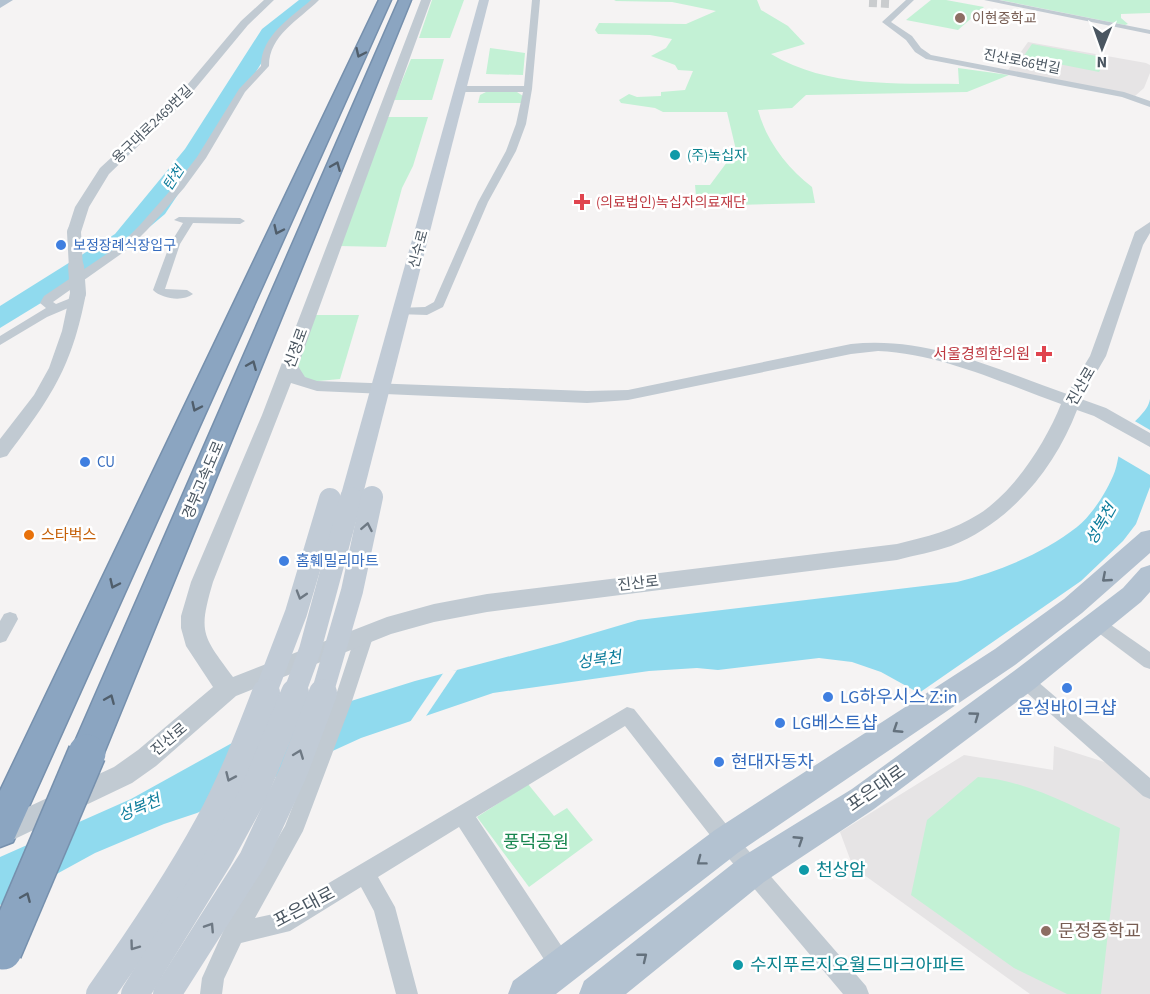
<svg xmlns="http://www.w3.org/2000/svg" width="1150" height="994" font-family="'Source Sans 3','Noto Sans KR',sans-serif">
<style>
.education{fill:#e6e4e5}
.green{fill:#c3f1d5}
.water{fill:#90daee}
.pier{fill:#f5f3f3}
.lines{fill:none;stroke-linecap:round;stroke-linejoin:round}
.minor-tunnel{stroke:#caccce;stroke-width:8;stroke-dasharray:8 4;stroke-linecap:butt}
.motorway-casing{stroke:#7690ad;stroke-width:3}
.minor{fill:#c1cad2;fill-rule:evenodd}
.tertiary{fill:#c1cad2;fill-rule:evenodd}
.secondary{fill:#c1cbd6;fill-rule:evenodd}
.primary{fill:#b3c2d1;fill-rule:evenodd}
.motorway{fill:#8ba5c1;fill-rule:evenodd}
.motorway-bridge-casing{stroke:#7690ad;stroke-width:40;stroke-linecap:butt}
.tertiary-bridge-far1{stroke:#c1cad2;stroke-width:14}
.tertiary-bridge{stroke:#c1cad2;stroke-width:16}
.secondary-bridge-far1{stroke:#c1cbd6;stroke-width:22}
.secondary-bridge{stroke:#c1cbd6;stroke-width:28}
.motorway-bridge{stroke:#8ba5c1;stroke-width:37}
.oneway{stroke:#505e6b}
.oneway2{stroke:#6e7984}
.oneway3{stroke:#64717d}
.education-dot{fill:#8d6e63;stroke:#fff;stroke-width:2}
.culture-dot{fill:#0f9aa8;stroke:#fff;stroke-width:2}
.health-dot{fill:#e0444e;stroke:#fff;stroke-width:2}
.shop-dot{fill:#3f7fe0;stroke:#fff;stroke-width:2}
.food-dot{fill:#e8710a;stroke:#fff;stroke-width:2}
.labels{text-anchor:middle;stroke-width:5;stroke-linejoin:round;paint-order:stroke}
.far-education-label{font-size:14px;fill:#785e54;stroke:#fff;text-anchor:start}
.far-street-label{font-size:14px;fill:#4a5661;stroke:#fff}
.far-culture-label{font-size:14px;fill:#0d838f;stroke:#fff;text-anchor:start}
.far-water-label{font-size:14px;font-style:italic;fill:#0c7c9b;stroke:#fff}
.far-health-label{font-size:14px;fill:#be3a42;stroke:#fff;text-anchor:start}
.far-shop-label{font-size:14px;fill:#366cbe;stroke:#fff;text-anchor:start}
.street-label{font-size:15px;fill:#4a5661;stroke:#fff}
.health-label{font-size:15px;fill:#be3a42;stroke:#fff;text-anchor:end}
.shop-label{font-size:15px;fill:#366cbe;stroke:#fff;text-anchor:start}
.food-label{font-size:15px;fill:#c56008;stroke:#fff;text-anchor:start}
.water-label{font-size:16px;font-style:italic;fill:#0c7c9b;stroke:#fff}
.near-shop-label{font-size:18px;fill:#366cbe;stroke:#fff;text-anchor:start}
.near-street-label{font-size:18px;fill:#4a5661;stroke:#fff}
.near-park-label{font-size:18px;fill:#17864f;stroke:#fff}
.near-culture-label{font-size:18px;fill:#0d838f;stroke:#fff;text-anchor:start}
.near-education-label{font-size:18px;fill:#785e54;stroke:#fff;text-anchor:start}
</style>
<rect width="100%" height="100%" fill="#f5f3f3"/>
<!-- education -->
<g class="education">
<path d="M1028,42L1146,63L1150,65V73L1144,88L1135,96L1048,80L1008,70Z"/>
<path d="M1054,746L1114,765L1150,795V994H1030L853,867L840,832L964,755L1053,770Z"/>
</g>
<!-- green -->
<g class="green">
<path d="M432,0H464L450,38H419Z"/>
<path d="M616,0H757L761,10L788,26L805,44L771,54C828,88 896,83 959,84L958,68L1009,75L967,92L806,95L792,108L758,110C766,140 787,168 812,187L815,203L697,206L695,185H710L736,150L727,112H663L655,108L621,103L619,100L629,94L637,97L661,96V92L685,90L693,71L678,70L675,65L651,56L666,48L672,39L650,35L598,34L595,30L599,23L686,24L716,11L672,2L614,1Z"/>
<path d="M931,0H946L984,7L958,30L906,20Z"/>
<path d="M1000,0H1150V13L1121,14V18L1128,24L1125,25Z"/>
<path d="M1032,44L1107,58L1099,72L1023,57Z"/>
<path d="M490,48L525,53L523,75L486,74Z"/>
<path d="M411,59H444L432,100H394Z"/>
<path d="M486,92H517L523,96L521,103H478L480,95Z"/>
<path d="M388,117H428L413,166L402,188L386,247L339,246Z"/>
<path d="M312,315H359L340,379L308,382L294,374Z"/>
<path d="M978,777C1027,780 1075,808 1120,828L1101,994H1067L1014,968L911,895L927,820Z"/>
<path d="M528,784L554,816L567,808L593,840L529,887L477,817Z"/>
</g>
<!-- water -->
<g class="water">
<path d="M299,0H315L274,37L262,62L214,140L165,214L108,262L0,328V306L115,234L185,149L262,29Z"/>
<path d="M1150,399V487L1136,524L1123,541L1081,581L919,693L881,672L852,662L819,658L718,670L697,668L649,671L493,693L361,738L197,813L164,824L95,853L0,905V857L131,799L232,743L300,717L415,681L560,643L638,620L957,582C998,572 1044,553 1077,527C1093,514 1108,490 1115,471C1119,459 1119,446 1124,435C1131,422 1148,413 1150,399Z"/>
</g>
<!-- pier -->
<g class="pier">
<path d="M1133,420L1150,430V475L1116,455L1122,434Z"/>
<path d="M457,670L424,719L408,725L444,672Z"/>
</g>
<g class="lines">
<!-- minor-tunnel -->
<path class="minor-tunnel" d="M869,3L891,4"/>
<!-- motorway casing -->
<g class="motorway-casing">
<g id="motorway">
<path d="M379,0H391L13,842L0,847V791Z"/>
<path d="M399,0H411L104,753L99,764L87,768L75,764L70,753Z"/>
</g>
</g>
<!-- minor -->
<g class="minor">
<path d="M311,0H319C299,20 269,35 269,66L245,92L206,158L184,188L147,230L128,249L53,302L56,304L76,296L82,300L80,303L47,317L0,345V336L46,308L40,303L44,296L120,245L139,226L176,184L197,157L239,89L261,66C261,36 290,18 311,0Z"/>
<path d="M532,0H540L532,89L526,124L516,151L488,202L443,307L427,315L397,314V308L425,307L434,302L478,202L506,151L516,124L523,92H461L457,89L461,86H524Z"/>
<path d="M906,0H914L891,22L912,36L921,48L931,55L1124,92L1150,101V107L1122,97L926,59L915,52L906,40L882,22Z"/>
<path d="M984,0H999L1150,30V34Z"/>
<path d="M179,217L240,218L245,221L240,224L193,223L180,244L165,289L187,290L193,294C183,302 162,299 153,290L170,244L183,223L174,220Z"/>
<path d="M10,612L16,614L18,619L6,641L0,643V621L4,614Z"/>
<path d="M1098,616L1150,652V669L1144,667L1092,628L1090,623L1092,618Z"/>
<path d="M365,627L371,629L374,634L352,701L303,831L255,918L278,913L627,707L634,709L734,834L866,986L869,994H843L720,848L625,726L476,817L570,959L573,967L570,975L562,978L554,975L459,827L378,877L395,907L418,994H396L374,911L361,887L290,931L241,943L224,979L222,994H200L202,978L226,925L285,826L334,701L356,634L359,629Z"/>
<path d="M1024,672L1030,675L1150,778V799L1143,796L1018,685L1015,680L1018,675Z"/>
</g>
<!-- tertiary -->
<g class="tertiary">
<path d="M264,0H274L248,25L185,101L109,174L89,207L81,232L79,235H69L67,232L75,207L100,168L177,97L241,21Z"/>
<path d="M421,0H431L298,366L305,377L317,381L587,391L628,390L851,344C928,336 996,369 1067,394L1090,356L1135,232L1150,222V233L1143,245L1106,356L1081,399L1106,408L1150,433V447L1094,416L1077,410C1055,468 1010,523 951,546C934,552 915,555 897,560L487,612L434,622L391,634L236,696L156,766L132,783L0,846V820L114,767L138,750L213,687L186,646L181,628V616L191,582L262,415ZM878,351C942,354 1002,383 1061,404C1046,442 1014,492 979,514C954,530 926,537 897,544L487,594L434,604L387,617L233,677C202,635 198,633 213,582L291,383L317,391L587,403L628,400L851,354Z"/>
<path d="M78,288L86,293C72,368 51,397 7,456L0,458V439L34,395L49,368L62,331L70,293Z"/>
</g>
<!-- secondary -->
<path class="secondary" d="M479,0H489L362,498L358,503L351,505L344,503L340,498Z"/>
<!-- primary -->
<g class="primary">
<path d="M0,0H13L0,8Z"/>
<path d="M1150,530V553L1082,613L1015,665L739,852L556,994H508L513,981L715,830L995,649L1064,599L1141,532Z"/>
<path d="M1150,565V592L1141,602L1034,689L874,809L764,882L626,994H579L584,981L740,858L852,789L1014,671L1123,588L1141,568Z"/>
</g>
<!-- motorway -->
<use href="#motorway" class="motorway"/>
<!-- motorway-bridge casing -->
<g class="motorway-bridge-casing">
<path id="motorway-bridge" d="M3,951L87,753"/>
</g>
<!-- tertiary-bridge-far1 -->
<path class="tertiary-bridge-far1" d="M74,232L76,268"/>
<!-- tertiary-bridge -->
<path class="tertiary-bridge" d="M76,266L78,293"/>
<!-- secondary-bridge-far1 -->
<g class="secondary-bridge-far1">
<path d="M265,694L296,613L330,499"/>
<path d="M294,694L310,650L351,498"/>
<path d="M322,694L352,591L372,497"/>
</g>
<!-- secondary-bridge -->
<g class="secondary-bridge">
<path d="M100,994C139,939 177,883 209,824C232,782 249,737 266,693"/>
<path d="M135,994L218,859L254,793L295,693"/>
<path d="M167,994L253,859L293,773L323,693"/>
</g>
<!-- motorway-bridge -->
<use href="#motorway-bridge" class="motorway-bridge"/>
</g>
<!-- one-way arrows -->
<defs><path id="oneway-chevron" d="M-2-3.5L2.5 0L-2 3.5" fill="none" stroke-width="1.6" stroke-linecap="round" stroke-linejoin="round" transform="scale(1.5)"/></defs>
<g class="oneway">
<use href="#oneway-chevron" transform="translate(360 53) rotate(115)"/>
<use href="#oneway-chevron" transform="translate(336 166) rotate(-67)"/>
<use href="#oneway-chevron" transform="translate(278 230) rotate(115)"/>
<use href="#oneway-chevron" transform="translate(252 365) rotate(-67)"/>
<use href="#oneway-chevron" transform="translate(196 407) rotate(115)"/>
<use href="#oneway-chevron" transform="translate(114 584) rotate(115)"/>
<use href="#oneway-chevron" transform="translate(110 699) rotate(-67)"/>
<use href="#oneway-chevron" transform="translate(26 897) rotate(-67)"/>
</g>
<g class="oneway2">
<use href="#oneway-chevron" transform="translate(367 527) rotate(-79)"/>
<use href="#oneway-chevron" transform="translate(301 595) rotate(107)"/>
<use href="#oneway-chevron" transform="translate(299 754) rotate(-69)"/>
<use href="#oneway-chevron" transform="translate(230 777) rotate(114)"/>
<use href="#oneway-chevron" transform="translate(210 927) rotate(-57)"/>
<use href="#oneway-chevron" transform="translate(134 946) rotate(126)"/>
</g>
<g class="oneway3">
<use href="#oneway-chevron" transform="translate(1106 578) rotate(139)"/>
<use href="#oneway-chevron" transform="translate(975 716) rotate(-36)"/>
<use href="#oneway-chevron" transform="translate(897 729) rotate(147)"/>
<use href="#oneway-chevron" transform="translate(799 840) rotate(-33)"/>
<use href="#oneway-chevron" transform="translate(701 861) rotate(143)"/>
<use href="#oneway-chevron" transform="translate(643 957) rotate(-39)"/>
</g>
<!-- markers -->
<g class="education-dot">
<circle cx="960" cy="18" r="6"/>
<circle cx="1046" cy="931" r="6"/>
</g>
<g class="culture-dot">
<circle cx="675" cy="155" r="6"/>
<circle cx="804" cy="870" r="6"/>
<circle cx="738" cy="965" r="6"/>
</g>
<g class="health-dot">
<path d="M579 193h6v6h6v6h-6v6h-6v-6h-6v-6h6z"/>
<path d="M1041 345h6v6h6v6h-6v6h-6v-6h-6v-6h6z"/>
</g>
<g class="shop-dot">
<circle cx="61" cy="245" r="6"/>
<circle cx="85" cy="462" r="6"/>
<circle cx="284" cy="561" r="6"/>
<circle cx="1067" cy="688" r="6"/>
<circle cx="828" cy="697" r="6"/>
<circle cx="780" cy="723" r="6"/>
<circle cx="719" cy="762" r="6"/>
</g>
<circle class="food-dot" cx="29" cy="535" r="6"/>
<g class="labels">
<!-- far-education labels -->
<g class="far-education-label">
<text x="972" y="23">이현중학교</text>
</g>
<!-- far-street labels -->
<g class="far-street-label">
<text transform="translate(1022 61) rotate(11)" y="5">진산로66번길</text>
<text transform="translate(152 124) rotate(-44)" y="5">용구대로2469번길</text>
<text transform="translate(418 249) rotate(-75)" y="5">신수로</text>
</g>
<!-- far-culture labels -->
<g class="far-culture-label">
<text x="687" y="160">(주)녹십자</text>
</g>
<!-- far-water labels -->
<g class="far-water-label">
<text transform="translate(173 178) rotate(-57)" y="5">탄천</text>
</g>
<!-- far-health labels -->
<g class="far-health-label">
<text x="596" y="207">(의료법인)녹십자의료재단</text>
</g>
<!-- far-shop labels -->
<g class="far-shop-label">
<text x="73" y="250">보정장례식장입구</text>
</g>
<!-- street labels -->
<g class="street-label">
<text transform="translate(296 348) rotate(-70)" y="5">신정로</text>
<text transform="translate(1081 386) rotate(-60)" y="5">진산로</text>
<text transform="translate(203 480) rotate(-67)" y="5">경부고속도로</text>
<text transform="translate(638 583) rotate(-6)" y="5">진산로</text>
<text transform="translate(169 739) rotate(-40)" y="5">진산로</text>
</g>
<!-- health labels -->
<g class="health-label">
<text x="1030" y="359">서울경희한의원</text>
</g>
<!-- shop labels -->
<g class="shop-label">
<text x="97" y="467">CU</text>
<text x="296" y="566">홈훼밀리마트</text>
</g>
<!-- food labels -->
<g class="food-label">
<text x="41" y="540">스타벅스</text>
</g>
<!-- water labels -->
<g class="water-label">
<text transform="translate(1100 524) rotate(-60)" y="6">성복천</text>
<text transform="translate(599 659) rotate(-8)" y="6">성복천</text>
<text transform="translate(139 807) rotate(-23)" y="6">성복천</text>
</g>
<!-- near-shop labels -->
<g class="near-shop-label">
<text x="840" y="703">LG하우시스 Z:in</text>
<text x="1067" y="714" text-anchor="middle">윤성바이크샵</text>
<text x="792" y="729">LG베스트샵</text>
<text x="731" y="768">현대자동차</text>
</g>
<!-- near-street labels -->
<g class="near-street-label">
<text transform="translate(876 788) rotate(-35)" y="6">포은대로</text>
<text transform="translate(304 907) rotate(-28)" y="6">포은대로</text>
</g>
<!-- near-park labels -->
<g class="near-park-label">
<text x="536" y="848">풍덕공원</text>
</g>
<!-- near-culture labels -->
<g class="near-culture-label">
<text x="816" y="876">천상암</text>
<text x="750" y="971">수지푸르지오월드마크아파트</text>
</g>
<!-- near-education labels -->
<g class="near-education-label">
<text x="1058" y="937">문정중학교</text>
</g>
</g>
<!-- north arrow -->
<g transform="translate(1102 48) rotate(181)" stroke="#ffffff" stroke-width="4.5" paint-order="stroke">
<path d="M0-4.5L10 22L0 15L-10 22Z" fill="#4a5661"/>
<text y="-9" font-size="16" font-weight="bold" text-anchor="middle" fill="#4a5661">N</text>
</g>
</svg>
